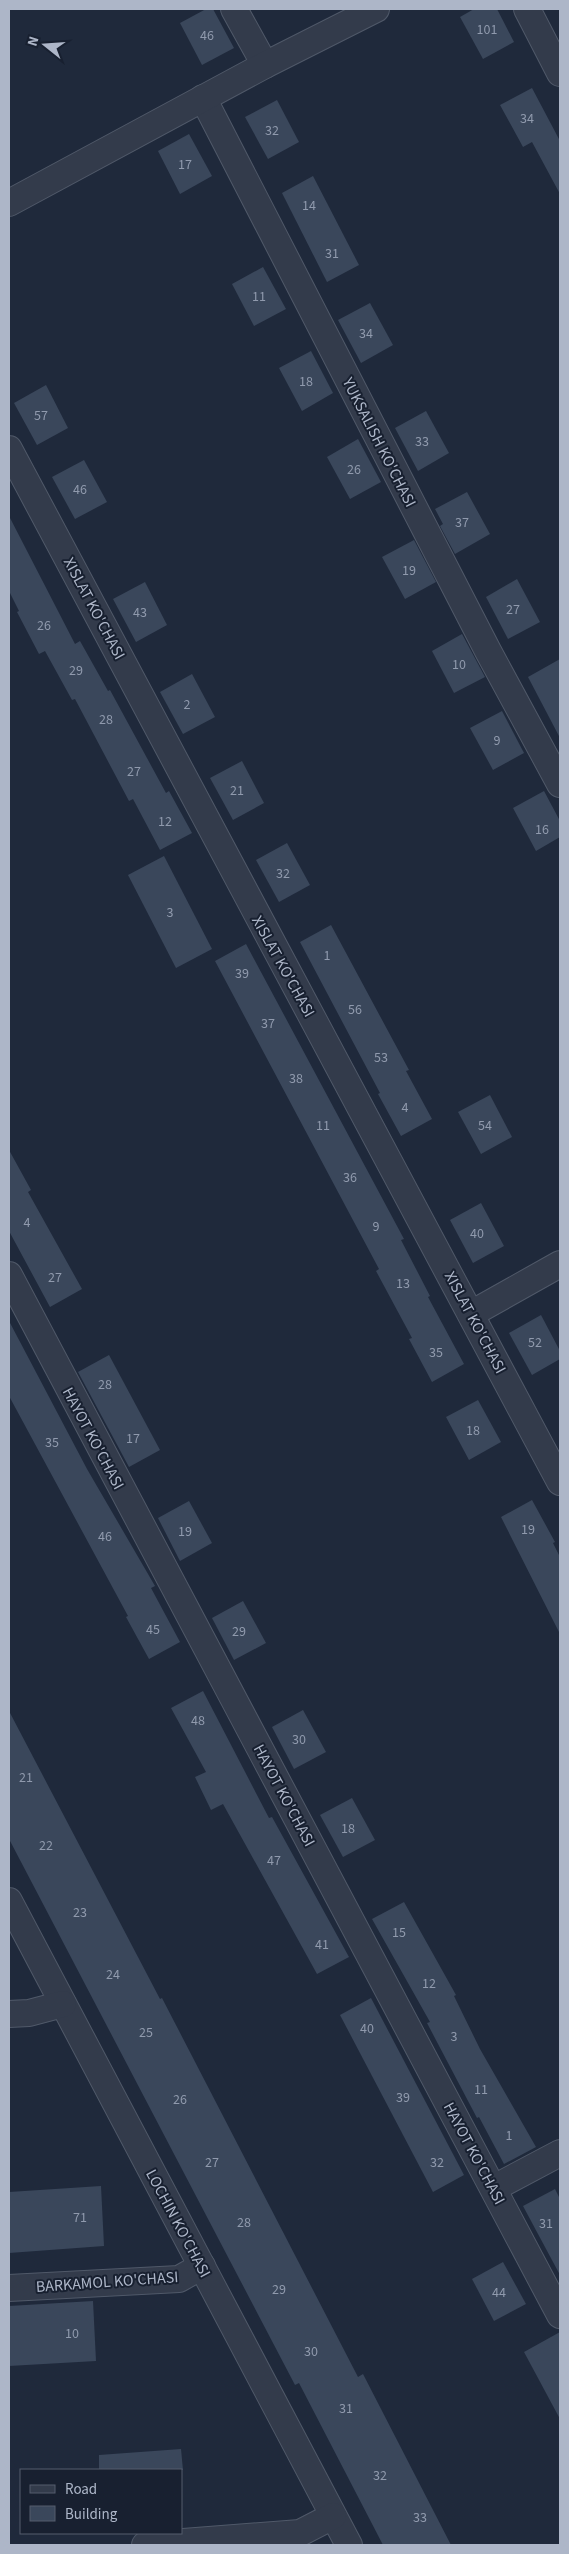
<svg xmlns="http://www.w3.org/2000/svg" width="569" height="2554" font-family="'Source Sans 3',sans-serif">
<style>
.building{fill:#3a475b}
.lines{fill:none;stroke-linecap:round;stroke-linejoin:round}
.street-casing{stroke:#505969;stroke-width:28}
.street{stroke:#333b4b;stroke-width:26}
.labels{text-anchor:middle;stroke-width:4;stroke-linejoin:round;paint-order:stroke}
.number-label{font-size:14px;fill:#909aad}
.street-label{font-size:16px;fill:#adb6c8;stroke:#182030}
</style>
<rect width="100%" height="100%" fill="#1f293b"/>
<!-- building -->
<g class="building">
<path d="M206,9H213L234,48L202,65L180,23Z"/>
<path d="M474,9H497L514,42L483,59L460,17Z"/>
<path d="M532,88L560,141V194L532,142L523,147L500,105Z"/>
<path d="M277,100L299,142L268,159L245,117Z"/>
<path d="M189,134L212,176L180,194L158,151Z"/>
<path d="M313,176L359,265L327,282L282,193Z"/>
<path d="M263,267L286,309L254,326L232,284Z"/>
<path d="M370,303L393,345L361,363L338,320Z"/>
<path d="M311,351L333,393L302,411L279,368Z"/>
<path d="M46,385L68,428L37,445L14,403Z"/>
<path d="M426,411L449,453L418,471L395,428Z"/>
<path d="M358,439L381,482L350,499L327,457Z"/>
<path d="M84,460L107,502L75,519L52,477Z"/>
<path d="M467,492L490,534L455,554L440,526L443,524L435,509Z"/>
<path d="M9,516L75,644L80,641L108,691L110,690L166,793L169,791L192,833L160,850L133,799L129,801L75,699L72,700L45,651L39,654L17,612L19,611L9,591Z"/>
<path d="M414,540L436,582L405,599L382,557Z"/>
<path d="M517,579L540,622L508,639L486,597Z"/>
<path d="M145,582L167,625L136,642L113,599Z"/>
<path d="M462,634L485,677L454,693L432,651Z"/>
<path d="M560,659V738L528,677Z"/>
<path d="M192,674L215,717L183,734L160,692Z"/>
<path d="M502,711L524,753L493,770L470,728Z"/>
<path d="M242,761L264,803L233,820L210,778Z"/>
<path d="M544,791L560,821V837L536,851L513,808Z"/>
<path d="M287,843L310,885L279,902L256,860Z"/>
<path d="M164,856L212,949L176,968L128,875Z"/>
<path d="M331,925L409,1070L406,1071L432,1119L401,1136L378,1094L380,1093L300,942Z"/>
<path d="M246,944L404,1239L401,1240L430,1296L428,1297L464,1364L432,1382L409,1339L412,1338L376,1271L379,1269L215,961Z"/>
<path d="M490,1095L512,1137L481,1154L458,1112Z"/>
<path d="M9,1150L31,1190L28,1192L82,1289L50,1307L9,1231Z"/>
<path d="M481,1203L504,1246L473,1263L450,1220Z"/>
<path d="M541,1315L560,1351V1359L532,1375L509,1333Z"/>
<path d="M9,1321L87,1469L155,1586L151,1588L180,1642L149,1659L126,1617L128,1616L9,1396Z"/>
<path d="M109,1355L160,1450L129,1467L78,1372Z"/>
<path d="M478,1400L501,1442L469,1460L446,1417Z"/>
<path d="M532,1500L555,1542L553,1543L560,1557V1634L501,1517Z"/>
<path d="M189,1501L212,1543L180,1561L158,1518Z"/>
<path d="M243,1601L266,1643L234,1660L212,1618Z"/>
<path d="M203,1691L269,1818L272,1817L349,1957L317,1974L223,1804L211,1810L195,1777L206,1772L171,1708Z"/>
<path d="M303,1710L326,1752L294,1769L272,1727Z"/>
<path d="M9,1711L160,1999L162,1998L358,2377L363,2374L451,2545H383L299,2383L295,2385L9,1839Z"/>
<path d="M352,1798L375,1840L343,1857L320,1815Z"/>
<path d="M404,1902L456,1995L454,1996L480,2049L536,2147L504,2164L479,2117L477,2118L427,2023L430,2022L372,1919Z"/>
<path d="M371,1998L464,2175L433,2192L340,2015Z"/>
<path d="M101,2186L104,2246L9,2253V2192Z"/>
<path d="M555,2189L560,2199V2275L523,2206Z"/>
<path d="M503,2262L526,2304L494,2321L472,2279Z"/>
<path d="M93,2301L96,2361L9,2366V2306Z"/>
<path d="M560,2332V2419L524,2352Z"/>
<path d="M181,2449L183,2470H99V2455Z"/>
</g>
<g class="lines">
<!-- street casing -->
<g class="street-casing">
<g id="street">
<path d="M234,9L265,65"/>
<path d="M527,9L560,73"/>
<path d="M203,98L488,651L560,784"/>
<path d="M9,203L265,65L376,9"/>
<path d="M9,449L560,1482"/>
<path d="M9,1275L560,2315"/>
<path d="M471,1314L560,1264"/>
<path d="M9,1901L349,2545"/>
<path d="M9,2014L29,2013L63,2004"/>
<path d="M494,2188L560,2153"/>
<path d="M9,2288L179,2279L202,2266"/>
<path d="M145,2545L300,2533L333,2516"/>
</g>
</g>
<!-- street -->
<use href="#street" class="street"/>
</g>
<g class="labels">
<!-- number labels -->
<g class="number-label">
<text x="487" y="34">101</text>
<text x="207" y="40">46</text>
<text x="527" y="123">34</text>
<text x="272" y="135">32</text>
<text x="185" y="169">17</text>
<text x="309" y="210">14</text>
<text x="332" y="258">31</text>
<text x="259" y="301">11</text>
<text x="366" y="338">34</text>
<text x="306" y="386">18</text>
<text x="41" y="420">57</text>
<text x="422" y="446">33</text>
<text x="354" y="474">26</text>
<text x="80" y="494">46</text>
<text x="462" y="527">37</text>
<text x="409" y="575">19</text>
<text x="513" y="614">27</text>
<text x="140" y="617">43</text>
<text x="44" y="630">26</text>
<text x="459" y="669">10</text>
<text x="76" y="675">29</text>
<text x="187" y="709">2</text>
<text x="106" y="724">28</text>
<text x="497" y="745">9</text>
<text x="134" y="776">27</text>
<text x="237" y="795">21</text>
<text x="165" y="826">12</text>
<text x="542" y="834">16</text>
<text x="283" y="878">32</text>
<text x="170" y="917">3</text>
<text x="327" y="960">1</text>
<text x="242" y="978">39</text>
<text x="355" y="1014">56</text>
<text x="268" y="1028">37</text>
<text x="381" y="1062">53</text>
<text x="296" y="1083">38</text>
<text x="405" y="1112">4</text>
<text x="323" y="1130">11</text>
<text x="485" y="1130">54</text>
<text x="350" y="1182">36</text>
<text x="27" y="1227">4</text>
<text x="376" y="1231">9</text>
<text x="477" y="1238">40</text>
<text x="55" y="1282">27</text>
<text x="403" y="1288">13</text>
<text x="535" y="1347">52</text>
<text x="436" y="1357">35</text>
<text x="105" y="1389">28</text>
<text x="473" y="1435">18</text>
<text x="133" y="1443">17</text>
<text x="52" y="1447">35</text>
<text x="528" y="1534">19</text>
<text x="185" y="1536">19</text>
<text x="105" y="1541">46</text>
<text x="153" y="1634">45</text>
<text x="239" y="1636">29</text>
<text x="198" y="1725">48</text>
<text x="299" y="1744">30</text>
<text x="26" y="1782">21</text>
<text x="348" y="1833">18</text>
<text x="46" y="1850">22</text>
<text x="274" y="1865">47</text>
<text x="80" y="1917">23</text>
<text x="399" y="1937">15</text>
<text x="322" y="1949">41</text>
<text x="113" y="1979">24</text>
<text x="429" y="1988">12</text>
<text x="367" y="2033">40</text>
<text x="146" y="2037">25</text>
<text x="454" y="2041">3</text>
<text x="481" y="2094">11</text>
<text x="403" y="2102">39</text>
<text x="180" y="2104">26</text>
<text x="509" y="2140">1</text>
<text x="212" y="2167">27</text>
<text x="437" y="2167">32</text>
<text x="80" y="2222">71</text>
<text x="244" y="2227">28</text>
<text x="546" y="2228">31</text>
<text x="279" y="2294">29</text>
<text x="499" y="2297">44</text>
<text x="72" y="2338">10</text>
<text x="311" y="2356">30</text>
<text x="346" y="2413">31</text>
<text x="380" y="2480">32</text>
<text x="420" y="2522">33</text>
</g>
<!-- street labels -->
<g class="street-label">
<text transform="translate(380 442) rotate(63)" y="6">YUKSALISH KO'CHASI</text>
<text transform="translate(95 608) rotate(62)" y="6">XISLAT KO'CHASI</text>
<text transform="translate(284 966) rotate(61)" y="6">XISLAT KO'CHASI</text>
<text transform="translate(476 1322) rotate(62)" y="6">XISLAT KO'CHASI</text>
<text transform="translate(94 1438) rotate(62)" y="6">HAYOT KO'CHASI</text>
<text transform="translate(285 1795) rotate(62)" y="6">HAYOT KO'CHASI</text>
<text transform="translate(475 2153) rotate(62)" y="6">HAYOT KO'CHASI</text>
<text transform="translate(179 2223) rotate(62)" y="6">LOCHIN KO'CHASI</text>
<text transform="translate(107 2281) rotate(-4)" y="6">BARKAMOL KO'CHASI</text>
</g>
</g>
<!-- border -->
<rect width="569" height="2554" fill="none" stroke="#adb6c8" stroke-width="20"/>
<!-- legend -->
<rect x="20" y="2469" width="162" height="65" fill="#182030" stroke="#545c6d"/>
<rect x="30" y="2485" width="25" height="8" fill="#333b4b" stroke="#545c6d"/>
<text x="65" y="2494" font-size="15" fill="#adb6c8">Road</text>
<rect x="30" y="2506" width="25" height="15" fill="#3a475b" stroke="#545c6d"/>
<text x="65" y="2519" font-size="15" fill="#adb6c8">Building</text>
<!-- north arrow -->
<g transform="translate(45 45) rotate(287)" stroke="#182030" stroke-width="4" paint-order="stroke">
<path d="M0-4L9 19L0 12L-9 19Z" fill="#adb6c8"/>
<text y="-8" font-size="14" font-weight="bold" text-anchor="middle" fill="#adb6c8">N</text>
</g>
</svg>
